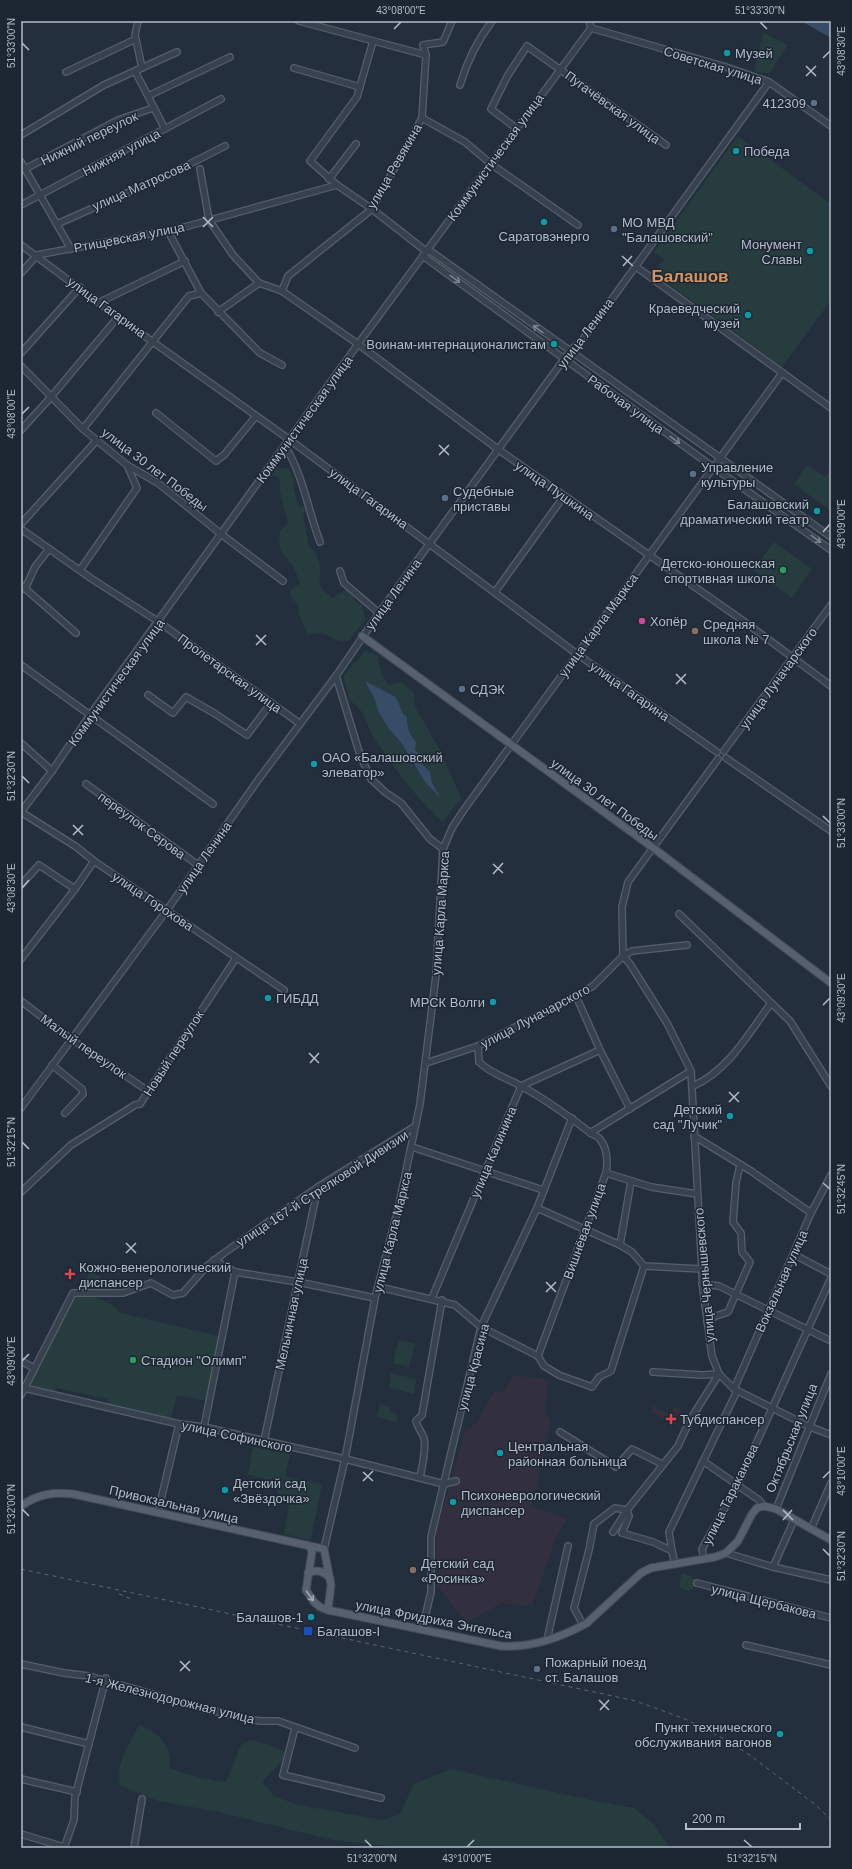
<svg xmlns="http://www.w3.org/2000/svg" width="852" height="1869" font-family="Arial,sans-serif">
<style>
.medical{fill:#32303f}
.green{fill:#263c3f;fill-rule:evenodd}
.water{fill:#394c67}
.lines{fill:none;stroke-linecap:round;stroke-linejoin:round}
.minor-casing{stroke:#565f6c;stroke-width:8}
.major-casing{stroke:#414a57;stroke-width:9}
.minor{stroke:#38414e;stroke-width:5.5}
.major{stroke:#56606e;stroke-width:7}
.rail{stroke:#5a6575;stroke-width:1;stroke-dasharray:4 4;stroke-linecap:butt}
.oneway{stroke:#7c8592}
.oneway2{stroke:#a1aab7}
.ticks{fill:none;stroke:#b4bcc9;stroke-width:1.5}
.culture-dot{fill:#0f9aa8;stroke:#1d2633;stroke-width:1.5}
.service-dot{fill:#5c6f8a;stroke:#1d2633;stroke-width:1.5}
.leisure-dot{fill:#2e9e5b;stroke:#1d2633;stroke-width:1.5}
.hotel-dot{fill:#d1479c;stroke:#1d2633;stroke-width:1.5}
.education-dot{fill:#8d6e63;stroke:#1d2633;stroke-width:1.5}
.health-dot{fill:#e0444e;stroke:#1d2633;stroke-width:1.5}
.transit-dot{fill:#1a4fb4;stroke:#1d2633;stroke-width:1.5}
.labels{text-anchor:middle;stroke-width:3;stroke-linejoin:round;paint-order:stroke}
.poi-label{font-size:13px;fill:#b4bcc9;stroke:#1d2633;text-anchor:start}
.street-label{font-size:13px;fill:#b4bcc9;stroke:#1d2633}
.district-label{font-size:17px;font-weight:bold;fill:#d59563;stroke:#1d2633}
.neatline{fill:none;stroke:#b4bcc9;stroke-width:1.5}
.ticks-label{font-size:10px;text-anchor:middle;fill:#b4bcc9}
</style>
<rect width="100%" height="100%" fill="#242f3e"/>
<!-- medical -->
<g class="medical">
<path d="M513,1375L548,1380L544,1412L551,1422L532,1506L567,1519L556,1537L532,1606L501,1603L467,1623L437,1586L436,1533L465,1431L477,1422L494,1391L503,1393Z"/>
<path d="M653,1405L671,1414L675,1407L681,1410L675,1424L650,1412Z"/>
</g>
<!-- green -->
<g class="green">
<path d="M763,32L788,45L769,74L754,71Z"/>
<path d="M738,136L831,204V300L782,367L654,273L664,259L654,252Z"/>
<path d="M807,465L825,477L831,469V511L794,484Z"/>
<path d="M273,467L280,469L289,468L295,484L293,487L298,506L305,507L307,510L303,514L309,547L314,550C315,554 318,558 319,562C323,580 312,584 333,598L340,593L346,590L353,594L355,601L361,604L366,619L348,641C330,644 330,628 308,635L299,614L298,604L291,598L290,591L300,583C298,578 296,572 294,568C283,551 278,554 280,531L288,523L279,488L281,480L276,476H270V471Z"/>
<path d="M774,542L812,569L792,598L753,570Z"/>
<path d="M365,651L378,656C379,668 381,677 389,685L401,682L414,693V705L440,750L461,798L443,822C418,801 396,769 376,741C365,726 369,713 350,701L343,676ZM365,681L396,697L403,714L407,717C407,728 412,747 420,754V762L430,772L432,784L441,797L419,773L400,741L389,729L378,711L375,700Z"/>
<path d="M90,1272L117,1285L118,1288L85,1290L82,1285Z"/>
<path d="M80,1296C96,1296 110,1300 120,1313L219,1336L206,1401L177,1395L171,1418L109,1404L107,1399L58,1388C50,1393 38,1390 32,1384L31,1383L72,1302L75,1297Z"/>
<path d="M399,1340L415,1344L409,1367L393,1363Z"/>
<path d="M391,1373L416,1379L414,1394L389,1388Z"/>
<path d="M380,1404L391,1407L390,1412L398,1414L396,1422L377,1417Z"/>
<path d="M253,1447L290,1454L285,1476L322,1484L311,1540L284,1534L289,1506L270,1481L248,1474Z"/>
<path d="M682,1573L691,1576L695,1581L693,1589L688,1591L682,1589L679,1585Z"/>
<path d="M139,1725C161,1734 172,1745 170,1769L202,1778L226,1782L241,1745L250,1740L266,1744L290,1754L262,1781L274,1796L298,1805L383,1820L400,1814L414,1784L451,1769L595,1801L634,1808L653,1824L670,1848H388V1846L333,1840L214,1811L158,1801L121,1786C113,1767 131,1742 139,1725Z"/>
</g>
<!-- water -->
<g class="water">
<path d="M801,21H825L831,24V38Z"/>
<path d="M365,681L396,697L403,714L407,717C407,727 409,735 416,742L415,750L420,754V762L430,772L432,783L441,798L425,782L400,741L389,729L378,711L375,700Z"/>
</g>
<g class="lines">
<!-- minor casing -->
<g class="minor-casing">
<g id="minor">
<path d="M138,21L135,35L142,68"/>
<path d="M299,21L426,55"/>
<path d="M589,21L591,28"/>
<path d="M591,28L726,67L769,82L831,126"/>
<path d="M294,68L360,87"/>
<path d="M135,71L165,129"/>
<path d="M66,72L136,39"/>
<path d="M460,85C467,61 477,41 492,21"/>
<path d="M148,96L230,57"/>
<path d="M422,118L465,142L491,164L578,225"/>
<path d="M516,128L491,109L508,75L527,46L666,145"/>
<path d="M21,135L104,85L177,52"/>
<path d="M21,162L71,249"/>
<path d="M25,169L118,120L153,108"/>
<path d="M200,169L209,220L233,255L259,283"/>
<path d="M329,179L356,144"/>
<path d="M337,185L310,161L357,97L373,41"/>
<path d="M21,205L221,99"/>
<path d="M57,224L168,175L225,146"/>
<path d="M168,231L201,293L260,353L282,365"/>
<path d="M21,245L118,317L290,440L577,654L717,752"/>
<path d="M429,250L831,537"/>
<path d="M423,256L713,467L831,550"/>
<path d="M635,266L831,408"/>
<path d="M21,273L37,255L181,228L337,185L372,209L427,252"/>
<path d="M282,291L358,344L499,450L742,620L831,686"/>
<path d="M100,302L185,261"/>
<path d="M218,312L259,283L282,291L288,276L372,209L422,118L426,55L423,45L443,42L452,21"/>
<path d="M21,353L80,287"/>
<path d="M21,366L83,429L127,465L158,483L221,534L283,581"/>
<path d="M156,413L216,461L224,455L256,416"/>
<path d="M83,429L189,296L201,293"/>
<path d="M21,430L51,397L118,317"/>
<path d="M285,446C303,475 308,510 320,542"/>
<path d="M21,524L97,440"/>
<path d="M21,529L92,579L159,622L299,723"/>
<path d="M80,570L137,488L127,465"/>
<path d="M340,571L344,583L379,613"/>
<path d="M21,585L76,633"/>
<path d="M25,589L35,567L49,549"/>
<path d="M495,592L564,496"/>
<path d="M21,665L213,804"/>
<path d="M336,676L360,755L371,779L385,792L401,803L430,839L443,849"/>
<path d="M148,695L173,713L186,697L214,713L247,735L271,703"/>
<path d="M21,743L52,771"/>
<path d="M724,751L831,605"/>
<path d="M726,758L831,831"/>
<path d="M86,784L198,865"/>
<path d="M21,812L52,771L90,715L358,344L591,28"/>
<path d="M21,812L75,846L94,861L284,990"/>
<path d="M21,885L39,865L75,889"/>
<path d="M679,914L790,1021L831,1086"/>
<path d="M623,956L630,964L667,1023L691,1071L703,1290L712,1356L719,1374L734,1389L808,1426L831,1435"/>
<path d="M623,956L622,907L628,882L718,759"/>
<path d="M21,959L75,889L94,861"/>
<path d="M576,996L600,1050L630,1109"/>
<path d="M21,1001L71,1039L148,1091"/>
<path d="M478,1046L479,1062C491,1074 507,1078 521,1086C545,1099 567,1115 588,1131C591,1134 596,1135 599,1138C607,1147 608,1161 606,1173L538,1356"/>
<path d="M426,1063L478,1046L576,996L593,986L623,956L632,951L687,945"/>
<path d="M52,1065L82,1089L83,1094L65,1113"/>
<path d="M693,1086C728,1071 749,1033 771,1003"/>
<path d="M21,1108L167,910L258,780L336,676L379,613L570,351L583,339L769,82"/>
<path d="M590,1133L691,1071"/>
<path d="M694,1136L751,1171L811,1213"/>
<path d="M412,1147L543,1190"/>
<path d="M606,1173L651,1187L697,1194"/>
<path d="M21,1192L71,1145L135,1105L140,1104L236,958"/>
<path d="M537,1208L620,1245L632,1252L644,1266L702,1269"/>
<path d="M620,1245L631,1181"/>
<path d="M793,1254L831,1274"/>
<path d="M214,1260L235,1272L298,1282L375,1298"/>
<path d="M702,1284L719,1286L831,1341"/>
<path d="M379,1287L455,1305L481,1327L538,1356L544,1366L559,1375L592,1387L599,1377L611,1371L644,1266"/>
<path d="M432,1298L521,1086L600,1050"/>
<path d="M707,1321L716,1316L728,1312L750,1262L742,1252L741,1233L733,1222L736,1183L740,1165"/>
<path d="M21,1361L34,1368"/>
<path d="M653,1372L702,1375L719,1374"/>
<path d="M24,1388L179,1424L204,1427L345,1459L444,1484L456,1481"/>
<path d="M734,1389L811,1213L831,1175"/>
<path d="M21,1395L73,1293H123L151,1283L173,1295L183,1293L206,1267L224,1253L318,1187L414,1127"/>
<path d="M204,1427L235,1272"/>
<path d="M560,1432L616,1467L632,1449L662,1464"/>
<path d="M264,1441L318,1187"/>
<path d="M703,1461L759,1500L764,1506"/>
<path d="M420,1477C422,1468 426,1447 424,1438C422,1433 418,1428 416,1421L422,1415L442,1300"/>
<path d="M776,1509L831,1374"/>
<path d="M627,1510L629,1516L622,1533L653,1542L672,1551L675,1564"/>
<path d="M158,1512L179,1424"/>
<path d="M811,1529L831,1483"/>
<path d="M613,1532L627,1510L678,1446L690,1420L719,1374"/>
<path d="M324,1549L345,1459L375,1298L398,1209L420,1104L436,975L443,849L452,828L463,811L782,373"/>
<path d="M672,1551L669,1532L737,1391"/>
<path d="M726,1553L773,1567L831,1580"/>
<path d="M704,1559L702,1549L737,1486L831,1278"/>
<path d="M773,1567L794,1520"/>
<path d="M697,1583L831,1618"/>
<path d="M583,1625L574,1608L589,1550L594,1524L615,1508L627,1510"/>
<path d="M422,1630L431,1592V1537L481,1327L537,1208L572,1118"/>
<path d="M547,1640L568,1546"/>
<path d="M746,1645L831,1665"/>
<path d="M21,1664L64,1673L89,1676L202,1708L247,1719L260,1721H278L355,1748"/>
<path d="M21,1727L89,1744"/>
<path d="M295,1728L283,1775L381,1798"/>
<path d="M21,1779L77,1792"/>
<path d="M21,1834L64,1847"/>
<path d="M64,1848L74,1820L75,1797L106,1678"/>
<path d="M134,1848L142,1799"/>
</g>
</g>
<!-- major casing -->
<g class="major-casing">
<g id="major">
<path d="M362,636L652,847L831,983"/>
<path d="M21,1506C38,1494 53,1492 73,1494L324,1549L331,1585L328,1610"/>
<path d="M310,1547L312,1552L306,1590L314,1602L320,1607L328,1610L501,1646C531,1648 560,1638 587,1623L641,1573L651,1568L715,1557L726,1553L738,1541L752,1514L757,1508L764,1506L776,1509L831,1540"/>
<path d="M308,1573C317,1569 323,1571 330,1578"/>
</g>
</g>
<!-- minor -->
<use href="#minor" class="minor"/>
<!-- major -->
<use href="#major" class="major"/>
<!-- rail -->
<g class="rail">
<path d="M21,29L23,21"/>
<path d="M21,1569L636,1701L685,1719L726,1740L751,1756L817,1806L831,1820"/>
<path d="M119,1594L134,1600"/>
</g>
</g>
<!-- one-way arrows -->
<defs><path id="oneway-shaft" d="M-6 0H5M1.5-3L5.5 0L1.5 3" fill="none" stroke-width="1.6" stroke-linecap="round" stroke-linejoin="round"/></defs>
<g class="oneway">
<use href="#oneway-shaft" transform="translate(455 279) rotate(36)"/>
<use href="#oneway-shaft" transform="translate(538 329) rotate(-144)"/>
<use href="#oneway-shaft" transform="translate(675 440) rotate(36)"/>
<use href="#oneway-shaft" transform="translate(816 539) rotate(36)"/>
</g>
<use class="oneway2" href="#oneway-shaft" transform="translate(310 1596) rotate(54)"/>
<!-- ticks -->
<path class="ticks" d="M760,22L767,29M394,29L401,22M22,43L29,50M823,58L830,51M806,66L816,76M806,76L816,66M203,217L213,227M203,227L213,217M622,256L633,266M623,266L632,256M22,414L29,407M439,445L449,455M439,455L449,445M823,532L830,524M256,635L266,645M256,645L266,635M676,674L686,684M676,684L686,674M22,776L29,783M823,816L830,823M73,825L83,835M73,835L83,825M493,864L503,873M493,874L503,863M22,888L29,880M823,1005L830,998M309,1053L319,1063M310,1063L319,1053M729,1092L739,1102M729,1102L739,1092M22,1142L29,1149M823,1183L830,1189M126,1243L136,1253M126,1253L136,1243M546,1282L556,1292M546,1292L556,1282M22,1361L29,1354M363,1472L373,1481M823,1478L830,1471M363,1481L373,1471M22,1509L29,1516M783,1510L793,1520M783,1520L792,1510M823,1549L830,1556M180,1661L190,1671M180,1671L190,1661M599,1700L609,1710M600,1710L609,1700M365,1840L372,1847M744,1840L752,1847M467,1847L474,1840"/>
<!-- markers -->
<g class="culture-dot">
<circle cx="727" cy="53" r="4"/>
<circle cx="736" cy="151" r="4"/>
<circle cx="544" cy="222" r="4"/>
<circle cx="810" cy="251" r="4"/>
<circle cx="748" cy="315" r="4"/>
<circle cx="554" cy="344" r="4"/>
<circle cx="817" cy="511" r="4"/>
<circle cx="314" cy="764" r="4"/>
<circle cx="268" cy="998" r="4"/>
<circle cx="493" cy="1002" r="4"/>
<circle cx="730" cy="1116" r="4"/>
<circle cx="500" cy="1453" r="4"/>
<circle cx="225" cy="1490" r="4"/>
<circle cx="453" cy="1502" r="4"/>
<circle cx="311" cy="1617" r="4"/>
<circle cx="780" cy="1734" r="4"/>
</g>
<g class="service-dot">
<circle cx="814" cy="103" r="4"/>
<circle cx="614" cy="229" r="4"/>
<circle cx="693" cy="474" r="4"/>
<circle cx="445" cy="498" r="4"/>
<circle cx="462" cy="689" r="4"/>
<circle cx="537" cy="1669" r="4"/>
</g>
<g class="leisure-dot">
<circle cx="783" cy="570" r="4"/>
<circle cx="133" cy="1360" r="4"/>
</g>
<circle class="hotel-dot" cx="642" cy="621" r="4"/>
<g class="education-dot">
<circle cx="695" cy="631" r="4"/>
<circle cx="413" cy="1570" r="4"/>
</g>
<g class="health-dot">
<path d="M68 1268h4v4h4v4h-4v4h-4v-4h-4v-4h4z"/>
<path d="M669 1413h4v4h4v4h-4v4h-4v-4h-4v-4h4z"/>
</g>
<rect class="transit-dot" x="303" y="1626" width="10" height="10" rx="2"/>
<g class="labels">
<!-- poi labels -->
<g class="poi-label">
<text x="735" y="58">Музей</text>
<text x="806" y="108" text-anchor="end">412309</text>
<text x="744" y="156">Победа</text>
<text x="622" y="227">МО МВД<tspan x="622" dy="15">"Балашовский"</tspan></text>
<text x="544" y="241" text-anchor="middle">Саратовэнерго</text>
<text x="802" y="249" text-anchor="end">Монумент<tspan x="802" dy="15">Славы</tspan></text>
<text x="740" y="313" text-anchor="end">Краеведческий<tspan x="740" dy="15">музей</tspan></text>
<text x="546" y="349" text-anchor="end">Воинам-интернационалистам</text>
<text x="701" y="472">Управление<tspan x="701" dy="15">культуры</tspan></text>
<text x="453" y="496">Судебные<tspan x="453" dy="15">приставы</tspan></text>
<text x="809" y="509" text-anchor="end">Балашовский<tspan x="809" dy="15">драматический театр</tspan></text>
<text x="775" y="568" text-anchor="end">Детско-юношеская<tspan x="775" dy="15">спортивная школа</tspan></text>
<text x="650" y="626">Хопёр</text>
<text x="703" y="629">Средняя<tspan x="703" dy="15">школа № 7</tspan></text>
<text x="470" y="694">СДЭК</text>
<text x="322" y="762">ОАО «Балашовский<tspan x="322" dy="15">элеватор»</tspan></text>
<text x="276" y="1003">ГИБДД</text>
<text x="485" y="1007" text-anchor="end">МРСК Волги</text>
<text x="722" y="1114" text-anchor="end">Детский<tspan x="722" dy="15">сад "Лучик"</tspan></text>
<text x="79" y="1272">Кожно-венерологический<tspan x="79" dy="15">диспансер</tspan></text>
<text x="141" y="1365">Стадион "Олимп"</text>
<text x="680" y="1424">Тубдиспансер</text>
<text x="508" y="1451">Центральная<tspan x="508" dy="15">районная больница</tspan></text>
<text x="233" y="1488">Детский сад<tspan x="233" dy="15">«Звёздочка»</tspan></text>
<text x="461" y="1500">Психоневрологический<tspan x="461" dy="15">диспансер</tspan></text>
<text x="421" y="1568">Детский сад<tspan x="421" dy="15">«Росинка»</tspan></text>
<text x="303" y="1622" text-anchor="end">Балашов-1</text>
<text x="317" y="1636">Балашов-I</text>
<text x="545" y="1667">Пожарный поезд<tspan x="545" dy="15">ст. Балашов</tspan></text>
<text x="772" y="1732" text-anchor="end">Пункт технического<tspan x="772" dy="15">обслуживания вагонов</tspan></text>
</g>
<!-- street labels -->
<g class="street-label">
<text transform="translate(713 65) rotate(17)" y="5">Советская улица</text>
<text transform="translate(613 107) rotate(36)" y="5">Пугачёвская улица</text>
<text transform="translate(89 138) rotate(-26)" y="5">Нижний переулок</text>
<text transform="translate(121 152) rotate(-28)" y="5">Нижняя улица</text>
<text transform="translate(495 157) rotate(-54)" y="5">Коммунистическая улица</text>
<text transform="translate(394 166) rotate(-60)" y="5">улица Ревякина</text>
<text transform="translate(141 185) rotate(-24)" y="5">улица Матросова</text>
<text transform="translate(129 237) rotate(-11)" y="5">Ртищевская улица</text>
<text transform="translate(107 307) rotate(36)" y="5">улица Гагарина</text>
<text transform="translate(585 333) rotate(-53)" y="5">улица Ленина</text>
<text transform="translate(626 404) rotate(36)" y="5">Рабочая улица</text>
<text transform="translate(304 419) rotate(-54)" y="5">Коммунистическая улица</text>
<text transform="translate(155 469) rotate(37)" y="5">улица 30 лет Победы</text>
<text transform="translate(555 490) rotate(35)" y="5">улица Пушкина</text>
<text transform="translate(369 498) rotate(36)" y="5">улица Гагарина</text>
<text transform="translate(393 594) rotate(-54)" y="5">улица Ленина</text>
<text transform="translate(598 625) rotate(-54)" y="5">улица Карла Маркса</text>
<text transform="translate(230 673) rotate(36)" y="5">Пролетарская улица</text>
<text transform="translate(778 678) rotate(-54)" y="5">улица Луначарского</text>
<text transform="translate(116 682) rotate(-54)" y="5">Коммунистическая улица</text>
<text transform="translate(630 691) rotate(35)" y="5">улица Гагарина</text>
<text transform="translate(605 799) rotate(36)" y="5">улица 30 лет Победы</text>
<text transform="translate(142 825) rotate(36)" y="5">переулок Серова</text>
<text transform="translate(204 857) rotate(-55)" y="5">улица Ленина</text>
<text transform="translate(153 901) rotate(34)" y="5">улица Горохова</text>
<text transform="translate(440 913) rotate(-86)" y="5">улица Карла Маркса</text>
<text transform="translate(535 1016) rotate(-28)" y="5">улица Луначарского</text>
<text transform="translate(84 1046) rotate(35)" y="5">Малый переулок</text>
<text transform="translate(173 1053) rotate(-57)" y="5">Новый переулок</text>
<text transform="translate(493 1152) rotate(-67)" y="5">улица Калинина</text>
<text transform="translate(322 1188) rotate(-33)" y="5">улица 167-й Стрелковой Дивизии</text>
<text transform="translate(584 1231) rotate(-70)" y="5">Вишнёвая улица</text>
<text transform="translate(392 1232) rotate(-76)" y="5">улица Карла Маркса</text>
<text transform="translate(704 1275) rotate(-95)" y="5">улица Чернышевского</text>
<text transform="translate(781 1281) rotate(-66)" y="5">Вокзальная улица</text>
<text transform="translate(291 1314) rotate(-78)" y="5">Мельничная улица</text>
<text transform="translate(473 1367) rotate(-75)" y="5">улица Красина</text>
<text transform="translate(237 1436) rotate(12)" y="5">улица Софинского</text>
<text transform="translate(791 1438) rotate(-68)" y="5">Октябрьская улица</text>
<text transform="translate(730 1494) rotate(-64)" y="5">улица Тараканова</text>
<text transform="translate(174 1504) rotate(13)" y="5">Привокзальная улица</text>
<text transform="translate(764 1601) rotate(14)" y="5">улица Щербакова</text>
<text transform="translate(434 1619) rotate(11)" y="5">улица Фридриха Энгельса</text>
<text transform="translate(170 1698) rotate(14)" y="5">1-я Железнодорожная улица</text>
</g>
<!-- district labels -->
<g class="district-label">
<text x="690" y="282">Балашов</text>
</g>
</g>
<!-- border -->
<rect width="852" height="1869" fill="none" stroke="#1d2633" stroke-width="44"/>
<!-- scale -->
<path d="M686 1823v6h114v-6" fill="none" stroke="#b4bcc9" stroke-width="2"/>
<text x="692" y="1823" font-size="12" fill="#b4bcc9" stroke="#1d2633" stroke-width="3" paint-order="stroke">200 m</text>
<rect x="22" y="22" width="808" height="1825" class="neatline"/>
<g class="ticks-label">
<text x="401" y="14">43°08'00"E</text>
<text x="760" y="14">51°33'30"N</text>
<text transform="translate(11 43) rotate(-90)" y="4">51°33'00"N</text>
<text transform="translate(841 51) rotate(-90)" y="4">43°08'30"E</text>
<text transform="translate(11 414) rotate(-90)" y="4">43°08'00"E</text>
<text transform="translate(841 524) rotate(-90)" y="4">43°09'00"E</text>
<text transform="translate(11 776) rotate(-90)" y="4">51°32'30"N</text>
<text transform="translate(841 823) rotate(-90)" y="4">51°33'00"N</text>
<text transform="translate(11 888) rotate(-90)" y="4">43°08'30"E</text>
<text transform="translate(841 998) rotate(-90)" y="4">43°09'30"E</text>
<text transform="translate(11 1142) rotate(-90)" y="4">51°32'15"N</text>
<text transform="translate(841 1189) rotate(-90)" y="4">51°32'45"N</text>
<text transform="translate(11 1361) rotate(-90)" y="4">43°09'00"E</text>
<text transform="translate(841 1471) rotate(-90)" y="4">43°10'00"E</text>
<text transform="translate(11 1509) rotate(-90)" y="4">51°32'00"N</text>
<text transform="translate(841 1556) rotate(-90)" y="4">51°32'30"N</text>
<text x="372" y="1862">51°32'00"N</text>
<text x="467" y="1862">43°10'00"E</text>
<text x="752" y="1862">51°32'15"N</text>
</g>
</svg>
